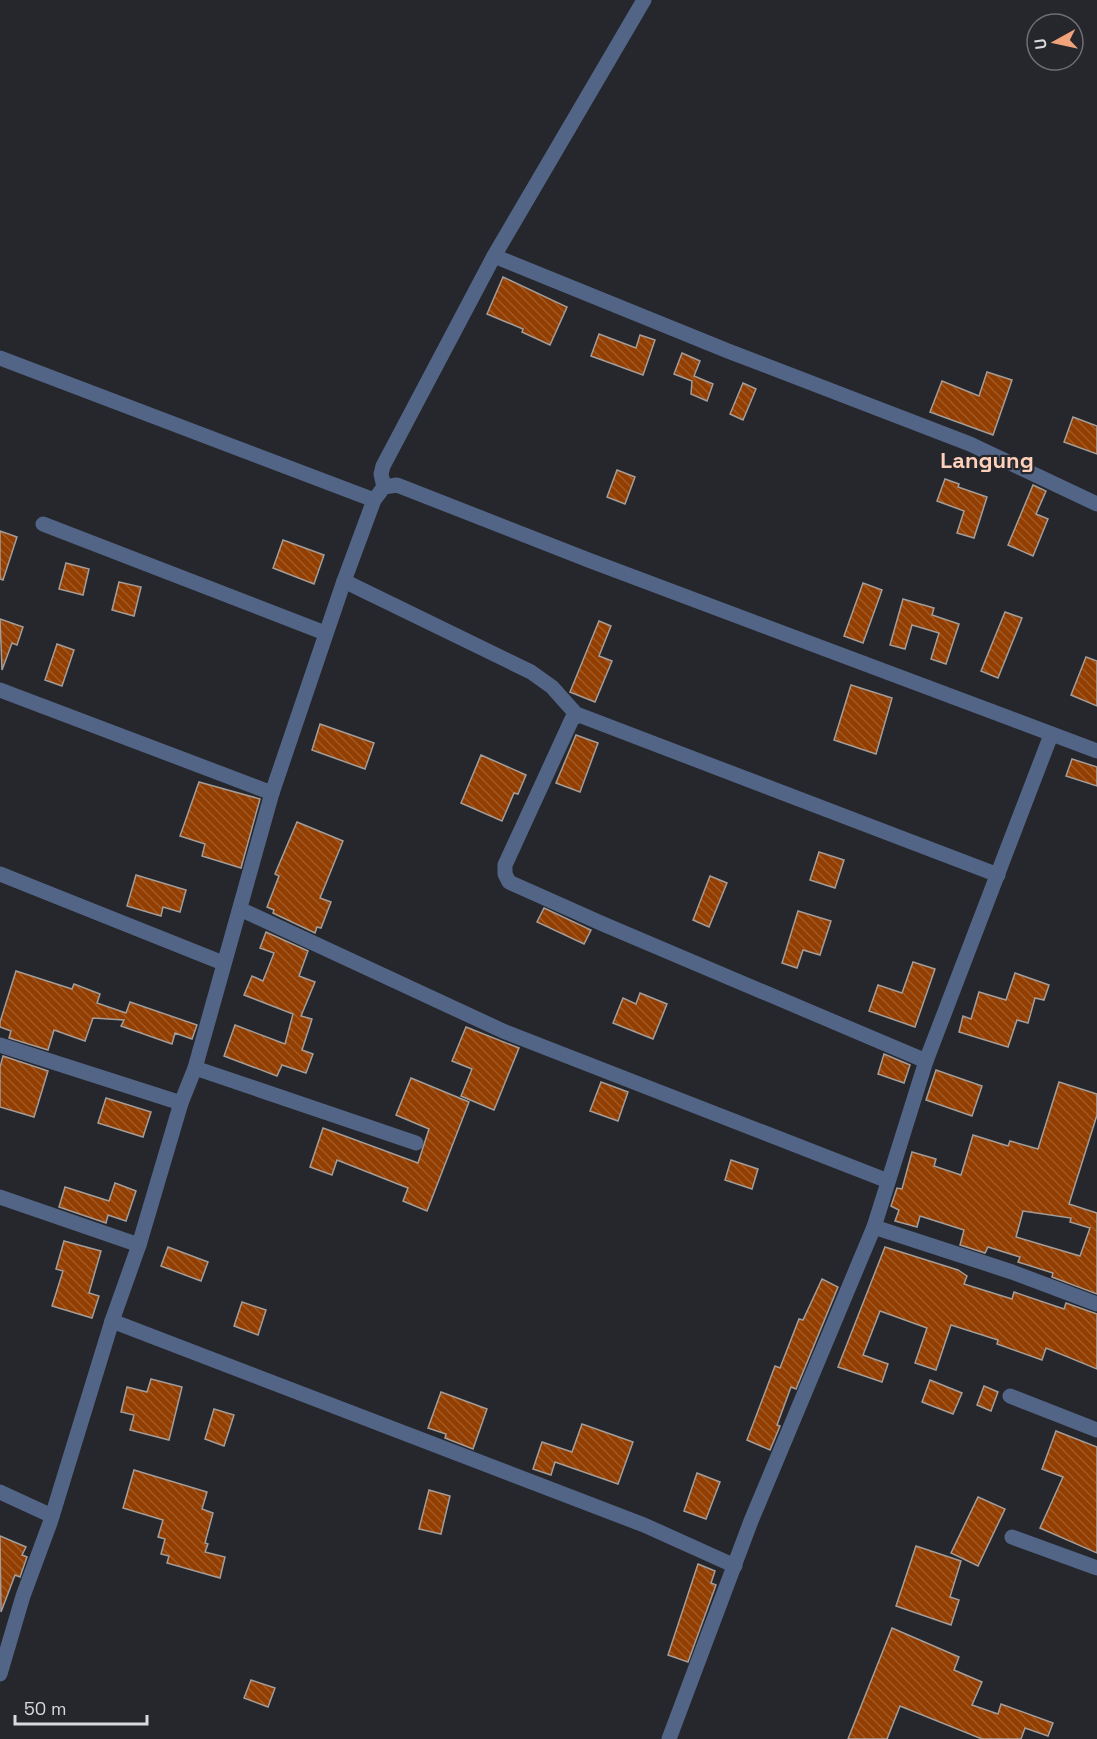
<svg xmlns="http://www.w3.org/2000/svg" width="1097" height="1739" font-family="'Space Grotesk',sans-serif">
<style>
.building{fill:url(#building-back-hatch);stroke:#a49d99;stroke-width:1.5;fill-rule:evenodd}
.lines{fill:none;stroke-linecap:round;stroke-linejoin:round}
.minor{stroke:#536586;stroke-width:15}
.labels{text-anchor:middle;stroke-width:4.5;stroke-linejoin:round;paint-order:stroke}
.quarter-label{font-size:22px;font-weight:bold;fill:#fed0ba;stroke:#25272c}
</style>
<defs>
<pattern id="building-back-hatch" width="6" height="6" patternUnits="userSpaceOnUse" patternTransform="scale(1.5)"><rect width="6" height="6" fill="#923e01"/><path d="M-1 5l2 2M0 0l6 6M5-1l2 2" fill="none" stroke="#a15926"/></pattern>
</defs>
<rect width="100%" height="100%" fill="#25272c"/>
<!-- building -->
<g class="building">
<path d="M503,277L567,307L550,345L522,332L523,329L487,314Z"/>
<path d="M599,334L636,348L640,335L655,340L643,375L591,356Z"/>
<path d="M682,353L700,361L694,376L713,384L707,401L691,394L692,381L674,374Z"/>
<path d="M987,372L1012,380L993,435L930,412L942,381L979,396Z"/>
<path d="M743,383L756,389L743,420L730,414Z"/>
<path d="M1073,417L1097,426V454L1064,442Z"/>
<path d="M617,470L635,477L625,504L607,497Z"/>
<path d="M945,479L959,484L958,487L987,497L974,538L957,533L964,511L937,501Z"/>
<path d="M1033,485L1046,491L1036,514L1048,519L1033,556L1008,545Z"/>
<path d="M0,531L17,537L3,580L0,579Z"/>
<path d="M283,540L324,555L314,584L273,568Z"/>
<path d="M66,563L89,569L83,595L59,589Z"/>
<path d="M119,582L141,587L134,616L112,610Z"/>
<path d="M863,583L882,590L863,643L844,636Z"/>
<path d="M903,599L934,608L932,615L959,624L946,664L931,659L939,633L912,625L905,649L890,645Z"/>
<path d="M1005,612L1022,618L998,678L981,671Z"/>
<path d="M0,619L23,627L17,645L12,643L2,670Z"/>
<path d="M599,621L611,626L599,656L612,661L595,702L570,692Z"/>
<path d="M57,644L74,650L62,686L45,680Z"/>
<path d="M1086,657L1097,661V706L1071,695Z"/>
<path d="M851,685L892,698L876,754L834,740Z"/>
<path d="M320,724L374,743L365,769L312,750Z"/>
<path d="M576,735L598,743L580,792L556,783Z"/>
<path d="M481,755L526,775L518,794L514,793L502,821L461,803Z"/>
<path d="M1072,759L1097,767V786L1066,776Z"/>
<path d="M199,782L260,799L241,868L202,856L205,844L180,836Z"/>
<path d="M297,822L343,841L320,898L331,902L321,928L317,927L315,933L273,913L274,910L267,907L279,876L275,874Z"/>
<path d="M819,852L844,860L835,888L810,880Z"/>
<path d="M136,875L186,890L180,912L163,907L161,916L127,906Z"/>
<path d="M710,876L727,883L709,927L693,920Z"/>
<path d="M544,908L591,930L584,944L537,922Z"/>
<path d="M798,911L831,921L820,955L803,950L797,968L782,963Z"/>
<path d="M266,932L308,951L299,976L315,982L301,1016L312,1019L302,1050L313,1054L306,1073L282,1065L277,1076L224,1056L235,1025L285,1044L293,1014L244,995L252,976L263,981L274,953L260,948Z"/>
<path d="M913,962L935,969L915,1027L869,1011L878,985L902,993Z"/>
<path d="M16,971L72,989L74,984L100,994L97,1003L126,1013L130,1002L197,1025L192,1039L175,1033L172,1044L121,1026L124,1020L93,1018L85,1041L54,1030L48,1050L9,1038L11,1031L0,1027V1022Z"/>
<path d="M1015,973L1049,985L1044,1000L1035,998L1028,1023L1017,1020L1008,1047L959,1032L963,1016L971,1019L979,992L1006,1000Z"/>
<path d="M640,993L667,1004L653,1039L613,1023L623,998L636,1004Z"/>
<path d="M466,1027L519,1048L494,1110L461,1096L472,1069L452,1061Z"/>
<path d="M884,1054L910,1065L904,1083L878,1074Z"/>
<path d="M3,1056L48,1071L34,1117L0,1107V1067Z"/>
<path d="M936,1070L982,1086L972,1116L926,1100Z"/>
<path d="M411,1078L469,1102L427,1211L403,1201L408,1188L337,1160L332,1175L310,1167L323,1128L418,1163L429,1129L396,1115Z"/>
<path d="M601,1082L628,1092L618,1121L590,1111Z"/>
<path d="M1059,1082L1097,1094V1115L1069,1204L1097,1213V1294L1052,1277L1053,1273L1018,1262L1020,1257L988,1247L985,1253L960,1245L964,1230L920,1216L917,1227L895,1221L899,1210L891,1206L897,1188L902,1189L912,1152L936,1159L934,1166L961,1175L973,1135L1008,1146L1010,1141L1038,1149ZM1023,1211L1071,1218L1070,1222L1090,1228L1080,1256L1016,1237Z"/>
<path d="M106,1098L151,1112L143,1137L98,1123Z"/>
<path d="M731,1160L758,1169L752,1189L725,1180Z"/>
<path d="M115,1183L136,1191L126,1221L108,1215L106,1223L59,1207L65,1187L109,1201Z"/>
<path d="M64,1241L101,1251L89,1293L99,1296L92,1318L52,1306L63,1271L56,1269Z"/>
<path d="M168,1247L208,1262L201,1281L161,1266Z"/>
<path d="M885,1247L958,1270L967,1276L964,1284L1012,1299L1014,1292L1064,1309L1066,1303L1097,1314V1369L1046,1348L1042,1360L997,1344L998,1340L951,1325L936,1370L915,1363L927,1328L880,1311L863,1355L888,1364L882,1382L838,1367Z"/>
<path d="M822,1279L838,1287L796,1389L791,1387L777,1425L780,1426L770,1450L747,1440L775,1366L780,1368L799,1319L803,1320Z"/>
<path d="M242,1302L266,1310L258,1335L234,1326Z"/>
<path d="M151,1379L182,1387L169,1440L130,1430L134,1415L121,1412L127,1387L147,1392Z"/>
<path d="M930,1380L962,1393L953,1414L922,1402Z"/>
<path d="M984,1386L998,1392L991,1411L977,1405Z"/>
<path d="M441,1392L487,1409L473,1449L445,1438L446,1434L428,1428Z"/>
<path d="M214,1409L234,1415L224,1446L205,1439Z"/>
<path d="M582,1424L633,1442L618,1484L555,1462L551,1475L533,1469L542,1442L572,1452Z"/>
<path d="M1056,1431L1097,1447V1553L1040,1528L1063,1477L1042,1469Z"/>
<path d="M134,1470L207,1492L202,1509L213,1513L205,1543L208,1544L205,1552L225,1557L220,1578L167,1563L169,1556L161,1554L165,1539L158,1537L163,1520L123,1508Z"/>
<path d="M697,1473L720,1482L706,1519L684,1511Z"/>
<path d="M429,1490L450,1496L441,1534L419,1529Z"/>
<path d="M978,1497L1005,1509L978,1566L951,1553Z"/>
<path d="M0,1536L26,1547L22,1555L27,1557L20,1577L15,1575L1,1612Z"/>
<path d="M916,1546L961,1561L950,1597L959,1600L951,1625L896,1606Z"/>
<path d="M698,1564L715,1571L711,1583L716,1585L688,1662L668,1655Z"/>
<path d="M892,1628L959,1657L954,1670L982,1682L972,1705L998,1714L1001,1704L1053,1723L1048,1736L1025,1728L1021,1739H982L900,1706L887,1739H848Z"/>
<path d="M251,1680L275,1688L268,1707L244,1698Z"/>
</g>
<g class="lines">
<!-- minor -->
<g class="minor">
<path d="M494,256L728,351L970,444L1097,504"/>
<path d="M0,358L374,500"/>
<path d="M384,487L381,474L383,466L494,256L644,0"/>
<path d="M43,524L325,633"/>
<path d="M344,581L531,672L552,687L577,715"/>
<path d="M0,690L272,793"/>
<path d="M0,874L223,963"/>
<path d="M240,909L503,1031L888,1181"/>
<path d="M0,1045L181,1103"/>
<path d="M926,1061L603,924L509,882L505,874V865L572,719L579,715L998,875"/>
<path d="M195,1068L416,1143"/>
<path d="M0,1197L139,1245"/>
<path d="M874,1227L1012,1272L1097,1304"/>
<path d="M112,1321L644,1525L735,1566"/>
<path d="M1010,1396L1097,1430"/>
<path d="M0,1492L52,1516"/>
<path d="M1012,1537L1097,1568"/>
<path d="M0,1674L23,1596L50,1523L112,1321L139,1245L181,1103L195,1068L272,793L344,581L374,500L384,487L397,485L591,561L1097,751"/>
<path d="M669,1739L751,1521L874,1227L926,1061L1051,735"/>
</g>
</g>
<g class="labels">
<!-- quarter labels -->
<g class="quarter-label">
<text x="987" y="468">Langung</text>
</g>
</g>
<!-- north arrow -->
<g transform="translate(1055 42) rotate(262)"><circle r="28" fill="#25272c" stroke="#6d6f73" stroke-width="1.5"/>
<path d="M0-4.5L10 22L0 15L-10 22Z" fill="#f0a27a"/>
<text y="-9" font-size="16" font-weight="bold" text-anchor="middle" fill="#d9dade">U</text>
</g>
<!-- scale -->
<path d="M15 1715v9h132v-9" fill="none" stroke="#d9dade" stroke-width="3"/>
<text x="24" y="1715" font-size="18" fill="#d9dade" stroke="#25272c" stroke-width="4.5" paint-order="stroke">50 m</text>
</svg>
